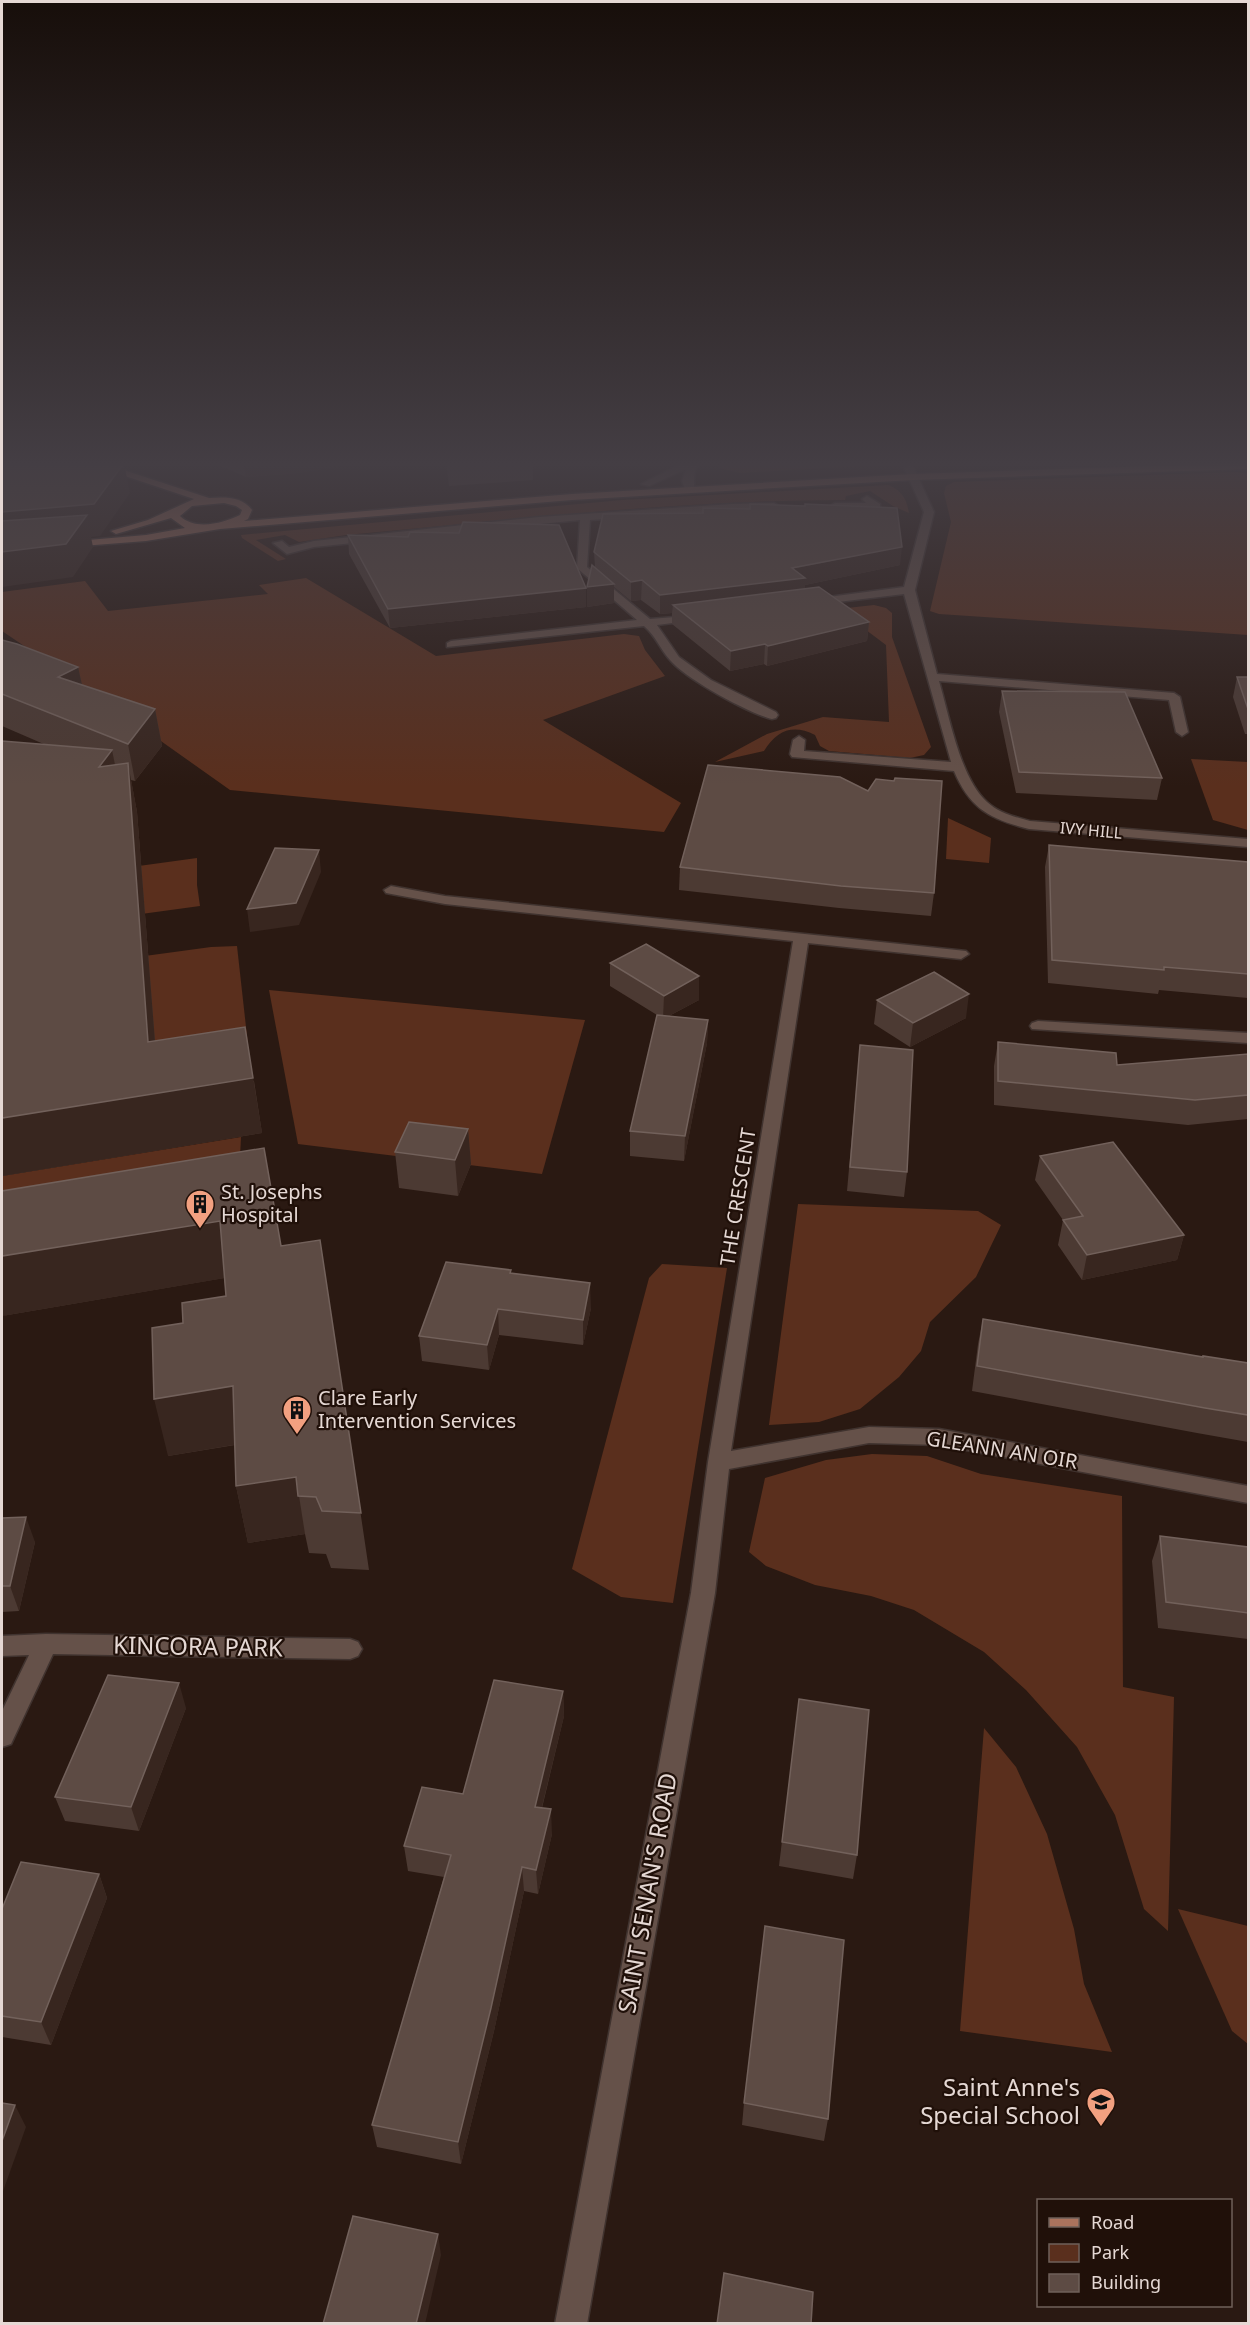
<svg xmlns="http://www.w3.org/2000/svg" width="1250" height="2325" font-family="'Noto Sans',sans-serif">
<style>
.green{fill:#5a2f1d}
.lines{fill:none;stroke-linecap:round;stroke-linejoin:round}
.minor-casing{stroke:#40332f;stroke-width:3}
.major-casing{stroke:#40332f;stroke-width:3}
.minor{fill:#655149;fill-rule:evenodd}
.major{fill:#ab735d;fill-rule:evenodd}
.wall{fill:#4c3a33}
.shaded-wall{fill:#38261f}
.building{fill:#5d4b44;stroke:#72615b;stroke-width:1.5}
.labels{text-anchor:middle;stroke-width:4.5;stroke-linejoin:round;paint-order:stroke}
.far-street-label{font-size:16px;fill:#e5d8d4;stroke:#201009}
.poi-label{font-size:20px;fill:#e5d8d4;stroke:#201009;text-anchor:start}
.street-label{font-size:20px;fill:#e5d8d4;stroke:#201009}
.near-street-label{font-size:24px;fill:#e5d8d4;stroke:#201009}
.near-poi-label{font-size:24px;fill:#e5d8d4;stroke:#201009;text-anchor:end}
</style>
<rect width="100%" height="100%" fill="#2a1912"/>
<!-- green -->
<g class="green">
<path d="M717,460H1084L841,467L740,473L720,468Z"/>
<path d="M1236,472L1248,474V635L939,614L930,611L951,522L944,493L946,486L954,482Z"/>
<path d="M889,485C903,492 906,498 909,513L893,506L870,491L846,496L845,500C678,500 512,520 346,535L299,542L285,535L256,540L286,559L278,561L242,538L241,535L622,500Z"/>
<path d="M306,578L436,656L624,634L639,636L645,650L665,676L543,720L681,803L664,832L230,790L79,683L2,631V592L85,581L108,611L268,594L259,585Z"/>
<path d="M874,605L886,608L892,613V637L931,747L924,755L910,758L829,751L820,746L815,735C793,724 777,730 764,751L715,762L767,734L823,717L889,722L886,645L838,609Z"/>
<path d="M1191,759L1248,762V830L1213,820Z"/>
<path d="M948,818L991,838L989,863L946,859Z"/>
<path d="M197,858V885L200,906L2,933V910L51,878Z"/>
<path d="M237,946L249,1054L2,1063L49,969L211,947Z"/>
<path d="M269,990L585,1020L542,1174L298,1144Z"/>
<path d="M241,1137L239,1178L2,1249V1176Z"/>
<path d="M798,1204L978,1211L1001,1225L976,1277L930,1322L921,1351L899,1377L860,1409L819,1422L769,1425Z"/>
<path d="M662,1264L727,1268L673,1603L621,1597L572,1569L649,1278Z"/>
<path d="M872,1454L927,1456L981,1474L1122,1496L1123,1687L1174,1697L1168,1931L1144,1909L1115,1815L1077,1747L1026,1690L984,1652L914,1610L871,1596L815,1585L766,1566L749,1552L765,1478L826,1460Z"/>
<path d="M984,1728L1016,1767L1047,1834L1074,1929L1084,1984L1112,2052L960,2031Z"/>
<path d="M1178,1909L1248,1926V2044L1232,2031Z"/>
</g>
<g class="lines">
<!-- minor casing -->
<g class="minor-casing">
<g id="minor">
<path d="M689,460H703C691,469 695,481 694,492H686L682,481L686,469L649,486L641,484Z"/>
<path d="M909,465L914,468L934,512L915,590L937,674L1174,693L1180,697L1188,732L1182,736L1176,732L1169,700L939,681C949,715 960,778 987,802C999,813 1015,817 1030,821L1248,839V847L1029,829C990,819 970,809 954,771L792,757L790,754L793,740L799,736L805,740L804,751L951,762L904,594L813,605L807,602L813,599L904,587L924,512L904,468Z"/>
<path d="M867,496L880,504V508L835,509L830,506L835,503H866L862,499Z"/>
<path d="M732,504L774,503L779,506L774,509L590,520L587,567L650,619L700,615V619L696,620L657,625L679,657L711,680L776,712L778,715L776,718L772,719C748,713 686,679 670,660C660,649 656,636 644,626L447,647V643L451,641L637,620L577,568L580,520L314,547L287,554L273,543L282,541L289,547L314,541L539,517Z"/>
<path d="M391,886L445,896L966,951L969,954L961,959L808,943L731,1451L869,1427L939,1429L1248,1486V1503L939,1445L869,1443L729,1469L715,1593L587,2324H555L691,1593L708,1462L793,941L445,904L386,893L384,890Z"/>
<path d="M1038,1021L1248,1033V1043L1032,1029L1030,1026L1032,1023Z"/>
<path d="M46,1634L350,1639L358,1642L362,1649L358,1656L350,1659L53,1654L11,1744L2,1747V1711L29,1655L2,1656V1636Z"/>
</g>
</g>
<!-- major casing -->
<g class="major-casing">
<path id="major" d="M77,460H93L209,498C224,497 242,496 252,510L248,519L244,521L572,494L913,474L1248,463V469L913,480L572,500L220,529L146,541L69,547L64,544L65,542L146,535L185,528L171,518L116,534L111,531L148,520L194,499ZM224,503L236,506L242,510L240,515C223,523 196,531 180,516L192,506Z"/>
</g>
<!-- minor -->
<use href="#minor" class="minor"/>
<!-- major -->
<use href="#major" class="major"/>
</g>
<!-- wall -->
<g class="wall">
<path d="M207,460H377L298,473L246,477Z"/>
<path d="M382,460H533V480L449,486L446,462L394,466Z"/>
<path d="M703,513L900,565L805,585V589L869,622L867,641L767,666L764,664L730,671L672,624V613L660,614L641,600L631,601L614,587V603L587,607V587L595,567L594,552Z"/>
<path d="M348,535L586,588V607L390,628L349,554Z"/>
<path d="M2,640L78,667L82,685L155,709L162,746L135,781L131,780L137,812L155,1041L254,1081L262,1133L2,1176V741L46,745L2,726Z"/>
<path d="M1237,677H1248V734H1245L1233,697Z"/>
<path d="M1002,691L1162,778L1157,800L1016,793L999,712Z"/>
<path d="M1049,845L1248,862V998L1159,990L1158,994L1048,983L1045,867Z"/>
<path d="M680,867L934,893L931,916L839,908L679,890Z"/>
<path d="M610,963L699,976V1000L669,1016L708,1020L707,1043L684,1161L630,1156V1131L657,1015L610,986Z"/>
<path d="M877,1000L966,1018L910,1047L874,1024Z"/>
<path d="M998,1042L1117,1065L1248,1054V1119L1188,1125L994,1105V1066Z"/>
<path d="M860,1045L907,1172L904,1197L847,1191Z"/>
<path d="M468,1129L471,1164L458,1196L399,1188L395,1152Z"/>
<path d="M1040,1156L1184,1235L1177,1260L1082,1280L1058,1245L1063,1220L1035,1180Z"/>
<path d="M320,1240L369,1570L331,1568L326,1554L309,1553L305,1534L248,1543L236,1486L235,1445L168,1456L183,1323L226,1296L224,1278L2,1316L281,1246Z"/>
<path d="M511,1270V1273L591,1308L583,1345L499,1335L489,1370L422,1361L419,1336Z"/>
<path d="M983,1319L1202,1357L1203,1356L1248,1363V1442L1197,1433L972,1391L978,1344Z"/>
<path d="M2,1518L35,1542L19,1611L2,1612Z"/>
<path d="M1160,1536L1248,1547V1639L1158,1628L1152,1561Z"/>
<path d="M563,1691L564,1716L542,1808L552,1834L538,1894L524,1891L494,2031L461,2164L377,2147L372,2125L444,1877L408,1871L404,1846L463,1794Z"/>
<path d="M799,1699L857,1855L853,1879L779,1866Z"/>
<path d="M186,1708L139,1831L65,1821L55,1797Z"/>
<path d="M99,1874L107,1898L51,2045L2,2037V1909Z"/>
<path d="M744,2103L828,2119L824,2141L742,2125Z"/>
</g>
<!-- shaded-wall -->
<g class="shaded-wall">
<path d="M243,460H377L298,473L246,477Z"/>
<path d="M394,460H446V462L394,466Z"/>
<path d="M124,463L130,493L100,536L91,537L93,547L73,577L2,587V512Z"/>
<path d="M902,547L900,565L805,585L804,597L673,605L672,613L660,614V595Z"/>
<path d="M642,580L641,600L631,601V582Z"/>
<path d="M614,584V603L587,607V587Z"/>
<path d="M586,588V607L390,628L388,609Z"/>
<path d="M869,622L867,641L767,666L768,646Z"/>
<path d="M765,644L764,664L730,671L731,651Z"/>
<path d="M78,667L86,703L58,677Z"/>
<path d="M155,709L162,746L135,781L128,744Z"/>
<path d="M112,750L122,799L99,767Z"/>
<path d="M128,763L137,812L159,1093L245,1027L262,1133L2,1176V1118L148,1042Z"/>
<path d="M319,850L321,872L299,925L250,932L247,909Z"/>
<path d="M699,976V1000L663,1019L664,996Z"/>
<path d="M969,994L966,1018L910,1047L913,1023Z"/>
<path d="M708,1020L707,1043L684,1161L685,1136Z"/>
<path d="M468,1129L471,1164L458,1196L455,1160Z"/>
<path d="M220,1221L231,1277L2,1316V1256Z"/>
<path d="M1184,1235L1177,1260L1082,1280L1087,1255Z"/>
<path d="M590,1283L591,1308L583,1345V1320Z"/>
<path d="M498,1309L499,1335L489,1370L487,1345Z"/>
<path d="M233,1386L245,1443L168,1456L154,1399Z"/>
<path d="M296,1477L305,1534L248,1543L236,1486Z"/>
<path d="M26,1517L35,1542L19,1611L10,1586Z"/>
<path d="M179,1683L186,1708L139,1831L131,1807Z"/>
<path d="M563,1691L564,1716L536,1831L535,1807Z"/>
<path d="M551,1809L552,1834L538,1894L536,1870Z"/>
<path d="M522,1867L524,1891L494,2031L461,2164L458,2142Z"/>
<path d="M99,1874L107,1898L51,2045L41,2022Z"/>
<path d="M15,2105L26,2127L2,2194V2141Z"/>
<path d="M438,2234L441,2255L425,2324H416Z"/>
</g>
<!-- building -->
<g class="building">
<path d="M2,460H117L124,463L94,504L2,512Z"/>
<path d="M750,504L805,506V504L897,508L902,547L792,568L805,578L660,595L642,580L631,582L594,552L603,514L703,513V508L750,509Z"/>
<path d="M87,515L66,544L2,552V521Z"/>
<path d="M463,522L559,525L586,588L388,609L348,535L408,537L410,532L459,533Z"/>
<path d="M592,565L614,584L587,587Z"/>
<path d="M819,587L869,622L768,646L765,644L731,651L673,605Z"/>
<path d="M2,640L17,644L78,667L58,677L155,709L128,744L2,694Z"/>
<path d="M1237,677H1248V709Z"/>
<path d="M1002,691L1125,692L1162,778L1019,772Z"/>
<path d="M2,741L112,750L99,767L128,763L148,1042L245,1027L253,1078L2,1118Z"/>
<path d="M708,765L840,777L868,791L876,779L894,781L895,778L942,781L934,893L841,886L680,867Z"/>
<path d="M1049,845L1248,862V974L1164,967V970L1052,960Z"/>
<path d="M275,848L319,850L296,903L247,909Z"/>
<path d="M646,944L699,976L664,996L610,963Z"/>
<path d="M934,972L969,994L913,1023L877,1000Z"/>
<path d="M657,1015L708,1020L685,1136L630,1131Z"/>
<path d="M998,1042L1116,1053L1117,1065L1248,1054V1095L1195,1100L998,1081Z"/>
<path d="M860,1045L913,1050L907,1172L850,1167Z"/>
<path d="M409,1122L468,1129L455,1160L395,1152Z"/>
<path d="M1113,1142L1184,1235L1087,1255L1063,1220L1083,1216L1040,1156Z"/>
<path d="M264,1148L281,1246L320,1240L361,1513L322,1511L316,1497L298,1496L296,1477L236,1486L233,1386L154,1399L152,1328L183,1323L182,1303L226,1296L220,1221L2,1256V1191Z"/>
<path d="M446,1262L511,1270L510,1273L590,1283L583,1320L498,1309L487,1345L419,1336Z"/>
<path d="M983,1319L1203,1357V1356L1248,1363V1415L1205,1408L977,1366Z"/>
<path d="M26,1517L10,1586H2V1518Z"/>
<path d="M1160,1536L1248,1547V1613L1166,1602Z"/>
<path d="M108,1675L179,1683L131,1807L55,1797Z"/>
<path d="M494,1680L563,1691L535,1807L551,1809L536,1870L522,1867L491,2008L458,2142L372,2125L451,1855L404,1846L422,1787L463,1794Z"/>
<path d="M799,1699L869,1710L857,1855L782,1842Z"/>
<path d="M21,1862L99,1874L41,2022L2,2016V1909Z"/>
<path d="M765,1926L844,1940L828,2119L744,2103Z"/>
<path d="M2,2103L15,2105L2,2141Z"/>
<path d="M353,2216L438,2234L416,2324H323Z"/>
<path d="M724,2273L813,2292L811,2324H717Z"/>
</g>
<!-- sky -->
<linearGradient id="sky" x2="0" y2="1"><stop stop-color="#170e0a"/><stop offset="0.59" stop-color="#443e44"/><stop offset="1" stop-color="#443e44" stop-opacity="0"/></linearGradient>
<rect width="1250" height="786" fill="url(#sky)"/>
<!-- icons -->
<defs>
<g id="building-pin" transform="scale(1.5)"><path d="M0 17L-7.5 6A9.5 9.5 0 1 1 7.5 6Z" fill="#f2a080" stroke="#201009"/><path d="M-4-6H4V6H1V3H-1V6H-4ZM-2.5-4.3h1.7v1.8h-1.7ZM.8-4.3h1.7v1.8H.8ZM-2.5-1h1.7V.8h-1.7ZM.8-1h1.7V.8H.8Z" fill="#111"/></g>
<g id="school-pin" transform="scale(1.5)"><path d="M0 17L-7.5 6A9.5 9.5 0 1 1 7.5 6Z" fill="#f2a080" stroke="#201009"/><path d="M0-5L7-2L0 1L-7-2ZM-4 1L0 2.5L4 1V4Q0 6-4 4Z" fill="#111"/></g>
</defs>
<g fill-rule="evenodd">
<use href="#building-pin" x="200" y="1204"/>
<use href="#building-pin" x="297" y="1410"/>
<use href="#school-pin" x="1101" y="2102"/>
</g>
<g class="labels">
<!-- far-street labels -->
<g class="far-street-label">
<text transform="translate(1091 830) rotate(5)" y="6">IVY HILL</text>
</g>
<!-- poi labels -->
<g class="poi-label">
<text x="221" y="1199">St. Josephs<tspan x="221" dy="23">Hospital</tspan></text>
<text x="318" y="1405">Clare Early<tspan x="318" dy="23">Intervention Services</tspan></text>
</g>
<!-- street labels -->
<g class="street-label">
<text transform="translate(738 1197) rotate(-81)" y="7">THE CRESCENT</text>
<text transform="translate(1002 1450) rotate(9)" y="7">GLEANN AN OIR</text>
</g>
<!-- near-street labels -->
<g class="near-street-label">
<text transform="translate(198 1647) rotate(1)" y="8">KINCORA PARK</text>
<text transform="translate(648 1893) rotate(-80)" y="8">SAINT SENAN'S ROAD</text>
</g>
<!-- near-poi labels -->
<g class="near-poi-label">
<text x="1080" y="2096">Saint Anne's<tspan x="1080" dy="28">Special School</tspan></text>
</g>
</g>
<!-- border -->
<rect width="1250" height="2325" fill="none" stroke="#e5d8d4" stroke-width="6"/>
<!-- legend -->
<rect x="1037" y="2199" width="195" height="108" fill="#201009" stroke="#6f605a" stroke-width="1.5"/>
<rect x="1049" y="2218" width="30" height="9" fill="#ab735d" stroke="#6f605a" stroke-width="1.5"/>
<text x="1091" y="2229" font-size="18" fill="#e5d8d4">Road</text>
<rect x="1049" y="2244" width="30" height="18" fill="#5a2f1d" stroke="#6f605a" stroke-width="1.5"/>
<text x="1091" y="2259" font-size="18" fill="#e5d8d4">Park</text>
<rect x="1049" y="2274" width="30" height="18" fill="#5d4b44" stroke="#6f605a" stroke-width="1.5"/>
<text x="1091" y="2289" font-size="18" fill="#e5d8d4">Building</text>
</svg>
